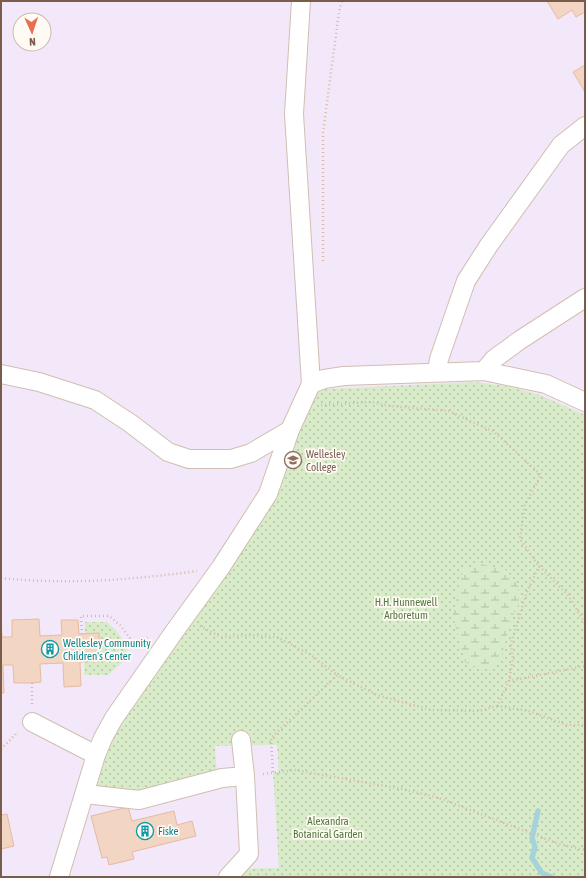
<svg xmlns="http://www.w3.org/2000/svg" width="586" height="878" font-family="'Asap Condensed',sans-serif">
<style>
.education{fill:#f3e8fa;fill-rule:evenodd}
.grass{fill:url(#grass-dots)}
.wetland{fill:url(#wetland-marsh)}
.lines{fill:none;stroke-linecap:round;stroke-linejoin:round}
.stream{stroke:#a5d3da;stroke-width:5.5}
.building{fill:#f3d5c3;stroke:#e6bba3}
.minor-casing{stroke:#d1beb0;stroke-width:20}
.path{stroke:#d9b8a5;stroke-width:2.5;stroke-dasharray:1 3;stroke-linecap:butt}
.minor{stroke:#fff;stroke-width:18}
.labels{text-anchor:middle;stroke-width:3.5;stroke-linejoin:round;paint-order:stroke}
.education-label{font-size:11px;fill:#785e54;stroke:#fffaf3;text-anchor:start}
.park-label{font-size:11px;fill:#537a41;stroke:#fffaf3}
.culture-label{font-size:11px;fill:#0d838f;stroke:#fffaf3;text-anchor:start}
</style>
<defs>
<pattern id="grass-dots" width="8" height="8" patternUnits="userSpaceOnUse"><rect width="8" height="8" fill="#d8ecc9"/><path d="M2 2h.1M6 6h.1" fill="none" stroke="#b4c2a5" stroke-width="1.8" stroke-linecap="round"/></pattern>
<pattern id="wetland-marsh" width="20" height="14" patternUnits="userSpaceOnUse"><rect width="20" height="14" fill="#d8ecc9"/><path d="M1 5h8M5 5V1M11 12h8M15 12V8" fill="none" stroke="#b4c2a5"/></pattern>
</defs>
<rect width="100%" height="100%" fill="#fdf6ec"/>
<!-- education -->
<path class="education" d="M1,1H585V877H1ZM20,20H44V44H20Z"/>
<!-- grass -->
<g class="grass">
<path d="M476,382L511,387L540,395L585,415V877H228L235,869L279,868L273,772H279L277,745L215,746L217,780L168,793L86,788L96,755L268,494L307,390Z"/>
<path d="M85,622H107L116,630L128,648L123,662L108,675H84Z"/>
</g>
<!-- wetland -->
<path class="wetland" d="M481,564L506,570L518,585L519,604L512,617L502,655L489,669L478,668L465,662L453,616L458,588L463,570Z"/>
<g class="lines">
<!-- stream -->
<path class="stream" d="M538,811L532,838L535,847L532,858L542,873L551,877"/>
</g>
<!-- building -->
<g class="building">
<path d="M547,1H585V12L576,17L572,10L558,19Z"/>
<path d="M585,65V92L573,72Z"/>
<path d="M39,619L40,636L62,635L61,620H78L79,634L99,633L100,661L80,662L81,686L64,687L63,663L40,664L41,682L32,683H14L13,665H3L4,693H1V621L2,637H12V620Z"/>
<path d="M128,807L132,821L174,811L177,825L192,821L196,836L132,852L134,859L109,865L107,857L102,858L91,816Z"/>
<path d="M7,814L14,846L1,849V815Z"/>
</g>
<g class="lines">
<!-- minor casing -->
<g class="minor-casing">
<g id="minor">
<path d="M484,371L494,359L520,340L585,298"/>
<path d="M437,372L439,359L466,281L489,245L561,145L585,126"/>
<path d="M1,374L39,382L95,400L130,423L168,452L189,459H231L251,453L290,430"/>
<path d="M311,384L324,379L344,376L484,371L546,384L585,402"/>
<path d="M32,722L96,755"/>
<path d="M85,794L139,800L222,778L245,776"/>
<path d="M59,877L96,755L103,738L114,718L174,632L221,567L268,494L290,430L311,384L294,114L301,1"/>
<path d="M228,877L249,854L245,776L241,740"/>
</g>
</g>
<!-- path -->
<g class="path">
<path d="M323,261V133L339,12L342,1"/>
<path d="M321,405L371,402L391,406L449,411L494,432L541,475L525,505L520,539L539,566L568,595L585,623"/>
<path d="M1,578C68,585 130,580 197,571"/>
<path d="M200,626L221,637L248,635L277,637L311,655L337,675"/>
<path d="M82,634L81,616H109L120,625L132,641L148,638"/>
<path d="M509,681L513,658L511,644L526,594L539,566"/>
<path d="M32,683V705"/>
<path d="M497,706L529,711L567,725H585"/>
<path d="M1,749L18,732"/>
<path d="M273,772L271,738L337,675L377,695L431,710L479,711L497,706L509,681L585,666"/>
<path d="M263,774L295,770L402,789L439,798L559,844L585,850"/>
</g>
<!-- minor -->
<use href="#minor" class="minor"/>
</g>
<!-- icons -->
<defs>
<g id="university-ring" transform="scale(0.9)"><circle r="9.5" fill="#fffaf3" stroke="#8d6e63" stroke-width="1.5"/><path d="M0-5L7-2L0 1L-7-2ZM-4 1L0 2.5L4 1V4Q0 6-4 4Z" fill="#8d6e63"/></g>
<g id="building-ring" transform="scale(0.9)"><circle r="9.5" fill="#fffaf3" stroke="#0f9aa8" stroke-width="1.5"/><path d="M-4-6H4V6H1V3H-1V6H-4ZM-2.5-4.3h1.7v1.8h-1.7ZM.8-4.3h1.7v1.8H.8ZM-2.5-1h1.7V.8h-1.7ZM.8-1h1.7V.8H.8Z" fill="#0f9aa8"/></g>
</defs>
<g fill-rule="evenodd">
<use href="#university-ring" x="293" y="460"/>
<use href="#building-ring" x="50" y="649"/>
<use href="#building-ring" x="145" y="831"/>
</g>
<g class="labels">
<!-- education labels -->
<g class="education-label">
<text x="306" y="458">Wellesley<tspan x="306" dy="13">College</tspan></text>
</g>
<!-- park labels -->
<g class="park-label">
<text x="406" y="606">H.H. Hunnewell<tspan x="406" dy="13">Arboretum</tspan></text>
<text x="328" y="825">Alexandra<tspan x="328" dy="13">Botanical Garden</tspan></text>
</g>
<!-- culture labels -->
<g class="culture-label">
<text x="63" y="647">Wellesley Community<tspan x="63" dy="13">Children's Center</tspan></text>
<text x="158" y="835">Fiske</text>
</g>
</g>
<!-- border -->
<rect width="586" height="878" fill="none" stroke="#7a5c4d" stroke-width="4"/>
<!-- north arrow -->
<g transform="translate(32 32) rotate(177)"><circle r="19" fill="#fffaf3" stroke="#cabbb1"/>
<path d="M0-3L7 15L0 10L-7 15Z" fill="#e76f51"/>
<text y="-6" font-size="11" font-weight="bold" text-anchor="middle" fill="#7a5c4d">N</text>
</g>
</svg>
